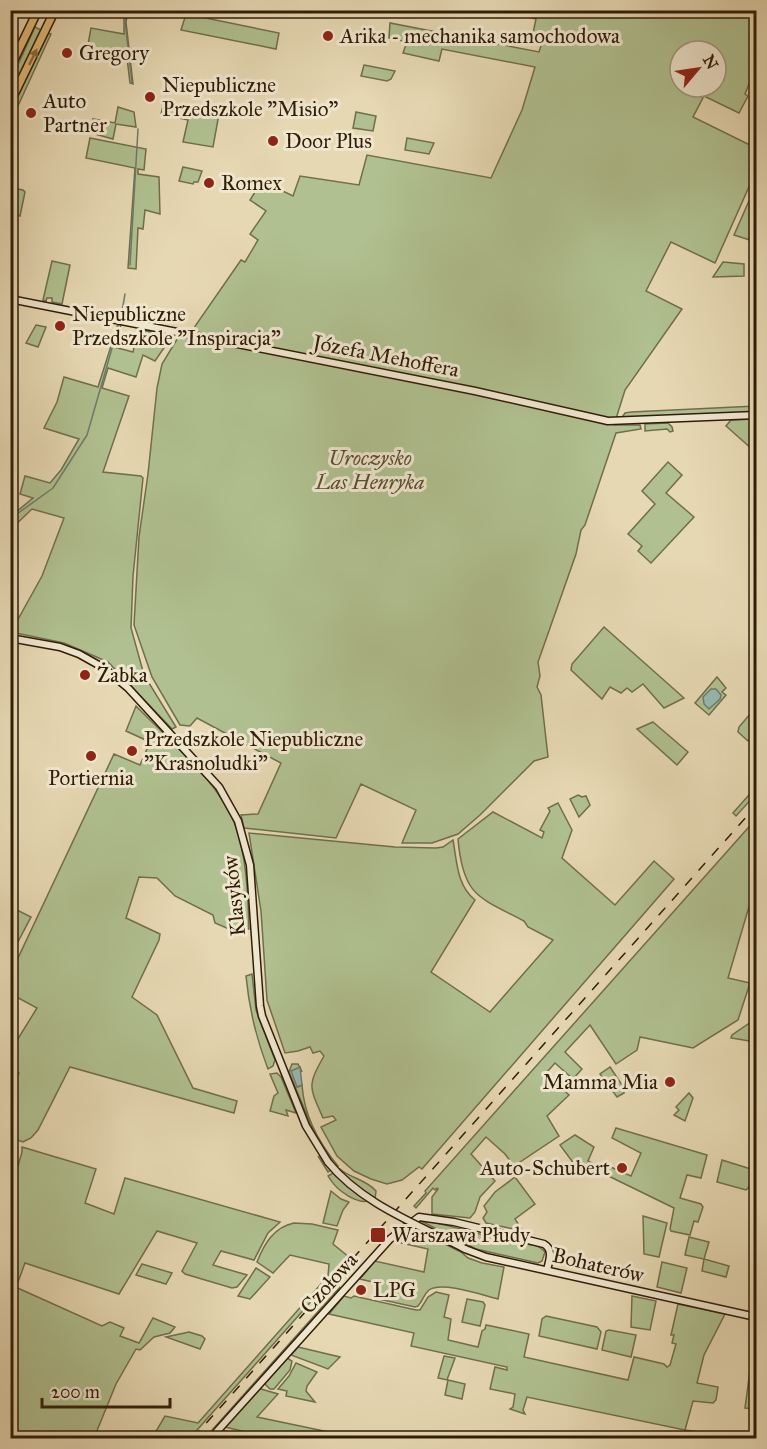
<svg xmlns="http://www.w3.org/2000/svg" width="767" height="1449" font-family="'IM FELL Great Primer',serif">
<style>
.green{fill:#b0c090;stroke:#706e4c;stroke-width:1.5;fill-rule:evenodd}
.water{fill:#97b9b1;stroke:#6e7b6d;stroke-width:1.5}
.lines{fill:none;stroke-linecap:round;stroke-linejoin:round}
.stream{stroke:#6e7b6d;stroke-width:1.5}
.secondary-casing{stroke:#311d08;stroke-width:9}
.primary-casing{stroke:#311d08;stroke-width:10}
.secondary{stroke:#efe6ce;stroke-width:6}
.primary{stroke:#e3bc7a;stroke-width:7}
.rail{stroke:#311d08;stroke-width:1.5;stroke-dasharray:10 10;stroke-linecap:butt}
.secondary-bridge-casing{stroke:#311d08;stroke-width:9;stroke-linecap:butt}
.secondary-bridge{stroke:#efe6ce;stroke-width:6}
.oneway{fill:#8a6c41}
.poi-dot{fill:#8f2418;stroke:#efe6ce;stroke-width:2}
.labels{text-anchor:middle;stroke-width:6;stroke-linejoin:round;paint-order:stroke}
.poi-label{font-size:21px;fill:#311d08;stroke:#efe6ce;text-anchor:start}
.street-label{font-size:21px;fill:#311d08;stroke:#efe6ce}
.park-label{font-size:21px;font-style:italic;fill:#574e31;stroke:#efe6ce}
</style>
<rect width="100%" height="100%" fill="#e6d8b3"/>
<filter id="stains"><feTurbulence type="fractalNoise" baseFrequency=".00333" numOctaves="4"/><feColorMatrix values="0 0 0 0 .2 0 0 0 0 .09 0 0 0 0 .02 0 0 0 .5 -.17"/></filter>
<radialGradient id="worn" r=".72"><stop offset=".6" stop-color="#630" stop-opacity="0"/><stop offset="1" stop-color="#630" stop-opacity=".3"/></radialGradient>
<!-- green -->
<g class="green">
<path d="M526,10L756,11V87L749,84L745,94L748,96L739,113L704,96L693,117L756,148V171L715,263L671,242L646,291L682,309L625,390L614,425H640L641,429L616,433L585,525L581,530L576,554L538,662L540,676L537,687L541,695L548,757L534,761L480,815L458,834L432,843H402L416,810L361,784L336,838L244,828L241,815L258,814L281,763L197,718L190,726L180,725L152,677L134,625L139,537L148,474L157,388L162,364L179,336L193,338L191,332L241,260L245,262L258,240L250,234L266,211L250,200L262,181L293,196L300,176L359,185L367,155L491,178L522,110L535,67L442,49L439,61L403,53L407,42L389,38L390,23L539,52L544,36L533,33L536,19L521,15L517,11L525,12ZM680,51H716V87H680Z"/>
<path d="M124,11H128L126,22L133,84L130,83L127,58L87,50L91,28L124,34Z"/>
<path d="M186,14L279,33L276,49L181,30Z"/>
<path d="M35,27L41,30L11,94V80Z"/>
<path d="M48,33L51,34L11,121L10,111Z"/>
<path d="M364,65L395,71L391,79L387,81L361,76Z"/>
<path d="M164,103L219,114L213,147L183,142L188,120L161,114Z"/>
<path d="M118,107L134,112L136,127L116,124L113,139L91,133L93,119L115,123Z"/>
<path d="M356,112L376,116L373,131L353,128Z"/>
<path d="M90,138L146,149L144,170L138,169V174L159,177L160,214L145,210L143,229L138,228L136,269L128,268L135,168L86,158Z"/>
<path d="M407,138L434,143L429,154L405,150Z"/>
<path d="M183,167L202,171L198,182H194L193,184L179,181Z"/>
<path d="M756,185V242L734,235Z"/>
<path d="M12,188L23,190L25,192L20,216L11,214Z"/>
<path d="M52,261L70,265L62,304L52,302V298H47L46,301L43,300Z"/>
<path d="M723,262L744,264V276L713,277Z"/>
<path d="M118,324L121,325L114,347L133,352L138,329L168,336L170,339L155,361L143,355L136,377L108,368L102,388L129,396L103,472L141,476L143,478L133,576L131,628L144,675L176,727L172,729L108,662L64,643L11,632L42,576L64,518L32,509L11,529V511L16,512L33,498L20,494L25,476L50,483L61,470L79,439L44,428L57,402L64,377L98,387Z"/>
<path d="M36,325L46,327L38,347L26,343Z"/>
<path d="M756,406V412L621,419L625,413L631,412Z"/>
<path d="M756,419V446L753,450L726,426L731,420Z"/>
<path d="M668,423L672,427L673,431L670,432L667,429L645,431V424Z"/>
<path d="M668,462L682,475L666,493L694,517L651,563L638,551L642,546L628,534L655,504L642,491Z"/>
<path d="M604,627L684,698L664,708L643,684L632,692L627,688L621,693L610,687L602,699L571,670L572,664Z"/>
<path d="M717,677L726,688L722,692L726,695L709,715L695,703Z"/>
<path d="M136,706C172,743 225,786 239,836C247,867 248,897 249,929H229L215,923L213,915L175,896L157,878L139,877L126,918L160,934L159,940L132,997L157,1015L193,1088L237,1101L234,1113L70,1067L38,1130L31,1138L23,1142L11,1138V1093L19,1073L11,1070V1046L16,1042L37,1008L11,994V973L114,754L140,765L150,742L126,731Z"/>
<path d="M756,707V732L748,741L738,732L739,727Z"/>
<path d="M653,722L688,752L677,765L637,729Z"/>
<path d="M756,787V794L736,816L733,813Z"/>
<path d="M578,795L582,797L586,796L590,805L579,817L570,799Z"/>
<path d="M558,803L572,830L562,858L615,905L654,861L674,879L422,1169L419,1167L402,1180L387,1184L371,1179L354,1171L337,1156L321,1127L336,1120L333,1116L323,1118C309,1086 307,1086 324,1056L320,1051L313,1053L310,1047L298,1051L285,1053L267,1000L261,911L249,833L395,847L436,848L443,847L453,840C457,862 457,886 475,900L431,972L490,1012L553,940L528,927L524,921C478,897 463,896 458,839L493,812L542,838L544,832L540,830L550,811L548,808Z"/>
<path d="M756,819V883L728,978L750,983L738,1020L693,1048L640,1037L637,1050L616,1064L590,1025L565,1052L582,1069L573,1079L555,1063L546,1073L569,1095L547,1116L559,1136L514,1166L505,1154L486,1137L471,1154L495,1181L480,1197L475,1212L470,1218L432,1214V1197L438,1189L437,1188L435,1190L433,1188L416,1208L414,1206L426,1193L425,1191Z"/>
<path d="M11,907L31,917L11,955L10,954Z"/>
<path d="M252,974L256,1010L275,1060L273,1066L268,1069C256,1038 249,1008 246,976Z"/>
<path d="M754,1020H756V1042L731,1038L732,1035Z"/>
<path d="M292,1064H298L302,1072L300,1067L298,1087L302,1085C304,1116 319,1143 338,1166L328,1172L318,1156L325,1165L331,1158L314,1132L289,1072Z"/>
<path d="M610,1067L624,1088V1093L617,1097L600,1074Z"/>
<path d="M277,1073L281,1077L296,1113L286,1110L288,1116L270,1111L274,1096L278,1093L270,1074Z"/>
<path d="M689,1093L693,1098L685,1121L674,1115L679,1110L676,1107Z"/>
<path d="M616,1128L707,1155L701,1178L687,1175L680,1198L701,1204L703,1207L698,1222L694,1221L690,1235L671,1231L670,1229L674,1208L588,1166L580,1172L560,1145L575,1135L594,1147L588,1161L602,1168L604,1164L631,1176L641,1153L612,1138Z"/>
<path d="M22,1147L96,1169L85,1203L114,1214L125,1178L280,1222L268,1233L254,1260L221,1251L213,1265L247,1275L237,1287L232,1288L185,1274L182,1271L197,1243L157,1231L119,1294L25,1263L18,1282L11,1279V1190L22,1152Z"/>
<path d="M722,1160L754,1170L749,1187L746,1190L717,1182Z"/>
<path d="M340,1169C350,1178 367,1180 376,1191L375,1199C359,1208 336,1190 328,1176Z"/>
<path d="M515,1177L535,1204L515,1219L523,1231L486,1223L483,1218L487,1212L484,1206L495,1192Z"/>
<path d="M331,1191L341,1199L349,1202L343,1210L337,1226L323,1223Z"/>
<path d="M643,1216L667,1223L659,1257L644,1254Z"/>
<path d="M425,1220C452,1227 480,1233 506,1242C517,1245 536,1241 545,1252L542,1261L538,1263L476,1249L421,1221Z"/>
<path d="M294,1223L312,1224L338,1230L333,1244L349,1257L330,1278L331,1279L190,1438H152L165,1416L198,1423L328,1276L329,1264L290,1255L273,1273L257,1262C264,1244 274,1227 294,1223Z"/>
<path d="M411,1227L461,1252L468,1258L482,1263L504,1267L498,1299C482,1295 442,1281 429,1290C423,1295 423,1301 418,1306L415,1307L374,1298L381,1284L360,1279L375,1261L424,1272L428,1249L393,1241Z"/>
<path d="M689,1237L709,1242L704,1259L729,1266L726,1277L702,1271L704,1259L685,1255Z"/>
<path d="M662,1262L687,1268L681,1293L657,1287Z"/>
<path d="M142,1264L172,1273L166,1284L136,1275Z"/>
<path d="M256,1268L270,1277L250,1299L238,1296Z"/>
<path d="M11,1285L102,1326L110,1322L124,1328L120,1336L139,1343L153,1318L175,1327L170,1333L154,1337L140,1350L136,1349L116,1384L94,1438H11Z"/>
<path d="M340,1287L337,1292L338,1294L208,1438H205Z"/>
<path d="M436,1292L449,1295L444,1317L451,1319L448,1340L478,1347L482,1331L485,1329L486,1325L529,1334L524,1357L628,1380L634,1357L664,1364L667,1367L670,1365L676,1344L672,1343L674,1335H671L678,1304L725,1314L704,1355L697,1383L718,1387L716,1400L713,1403L693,1401L685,1430L739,1438H683L685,1430L527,1397L523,1410L525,1414L510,1409L513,1407L515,1394L490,1389L495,1367L507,1370V1367L411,1346L414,1333L329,1314L344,1296L351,1298L354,1296L416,1310H420L428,1297Z"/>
<path d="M632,1296L656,1301L650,1330L631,1327Z"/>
<path d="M467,1299L483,1302L485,1305L480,1326L462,1322Z"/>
<path d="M546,1316L597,1327L601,1332L597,1349L539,1336L542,1319Z"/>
<path d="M756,1325V1409L745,1408Z"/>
<path d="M609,1330L636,1335L631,1357L602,1350L606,1331Z"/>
<path d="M189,1332L202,1336L205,1339L200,1349L166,1337Z"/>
<path d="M298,1347L340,1357L328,1369L291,1355Z"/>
<path d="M444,1356L455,1358L447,1380L438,1378Z"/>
<path d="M287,1358L292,1361L290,1370L274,1389H270L265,1384L266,1382Z"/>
<path d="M296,1363L317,1372L307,1386L306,1391L315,1402L286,1396L287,1391L278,1389L289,1376Z"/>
<path d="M448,1380L465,1384L462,1399L445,1395Z"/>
<path d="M261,1389L278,1394L257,1417L348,1436L347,1438H271L225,1427L257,1390Z"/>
<path d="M221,1430L258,1438H215Z"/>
</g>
<!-- water -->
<g class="water">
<path d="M711,689H716L721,695L720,699L709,709L704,704L703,697Z"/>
<path d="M300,1067L302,1085L297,1087L291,1071Z"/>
</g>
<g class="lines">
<!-- stream -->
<g class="stream">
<path d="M126,10L125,21L132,83"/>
<path d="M130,265L138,129"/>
<path d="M121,317L125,294"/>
<path d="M10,519L53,488L87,435L119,324"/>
</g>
<!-- secondary casing -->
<g class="secondary-casing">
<g id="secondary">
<path d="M10,299L475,391L608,421L756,415"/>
<path d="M10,638L60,647L79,654L104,668L128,688L219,787L238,821L250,865L260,1006L262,1016L306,1126L328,1162"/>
<path d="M465,1249L486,1257L756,1317"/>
<path d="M211,1438L390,1239L419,1217L454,1222L544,1244C554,1250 549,1261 547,1270"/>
</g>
</g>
<!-- primary casing -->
<g class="primary-casing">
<g id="primary">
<path d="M10,68L38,10"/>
<path d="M10,103L55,10"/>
</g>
</g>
<!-- secondary -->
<use href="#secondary" class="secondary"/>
<!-- primary -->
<use href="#primary" class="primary"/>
<!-- rail -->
<path class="rail" d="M193,1438L756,806"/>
<!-- secondary-bridge casing -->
<g class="secondary-bridge-casing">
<path id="secondary-bridge" d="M328,1162C362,1204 417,1224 465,1249"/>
</g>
<!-- secondary-bridge -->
<use href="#secondary-bridge" class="secondary-bridge"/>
</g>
<!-- one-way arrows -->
<defs><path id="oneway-solid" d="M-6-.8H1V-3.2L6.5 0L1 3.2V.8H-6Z" transform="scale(1.5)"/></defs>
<use class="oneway" href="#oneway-solid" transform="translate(33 57) rotate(-64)"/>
<!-- markers -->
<g class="poi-dot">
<circle cx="328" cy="36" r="6"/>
<circle cx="67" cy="53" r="6"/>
<circle cx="150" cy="97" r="6"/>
<circle cx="31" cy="113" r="6"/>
<circle cx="273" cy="141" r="6"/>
<circle cx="209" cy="183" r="6"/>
<circle cx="60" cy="326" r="6"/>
<circle cx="85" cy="675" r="6"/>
<circle cx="132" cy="751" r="6"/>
<circle cx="91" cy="756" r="6"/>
<circle cx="670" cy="1082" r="6"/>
<circle cx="622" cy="1168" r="6"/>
<rect x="370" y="1227" width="16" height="16" rx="3"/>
<circle cx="361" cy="1290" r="6"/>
</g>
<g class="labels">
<!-- poi labels -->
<g class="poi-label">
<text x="340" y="43">Arika - mechanika samochodowa</text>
<text x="79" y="60">Gregory</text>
<text x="162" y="92">Niepubliczne<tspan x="162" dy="24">Przedszkole "Misio"</tspan></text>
<text x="43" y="108">Auto<tspan x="43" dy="24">Partner</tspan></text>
<text x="285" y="148">Door Plus</text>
<text x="221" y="190">Romex</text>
<text x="72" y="321">Niepubliczne<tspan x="72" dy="24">Przedszkole "Inspiracja"</tspan></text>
<text x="97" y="682">Żabka</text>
<text x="144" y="746">Przedszkole Niepubliczne<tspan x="144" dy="24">"Krasnoludki"</tspan></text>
<text x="91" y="785" text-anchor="middle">Portiernia</text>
<text x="658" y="1089" text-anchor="end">Mamma Mia</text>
<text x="610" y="1175" text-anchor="end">Auto-Schubert</text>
<text x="392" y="1242">Warszawa Płudy</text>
<text x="373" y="1297">LPG</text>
</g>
<!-- street labels -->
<g class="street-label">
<text transform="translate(386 356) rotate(11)" y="7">Józefa Mehoffera</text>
<text transform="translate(234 896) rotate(-96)" y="7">Klasyków</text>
<text transform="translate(598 1265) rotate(13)" y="7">Bohaterów</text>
<text transform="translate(329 1283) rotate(-48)" y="7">Czołowa</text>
</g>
<!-- park labels -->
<g class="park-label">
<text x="370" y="465">Uroczysko<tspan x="370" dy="24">Las Henryka</tspan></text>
</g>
</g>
<!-- margin -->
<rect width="767" height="1449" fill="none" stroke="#e6d8b3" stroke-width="36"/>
<rect x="12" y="12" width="743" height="1425" fill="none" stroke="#311d08" stroke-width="3"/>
<rect x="18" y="18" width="731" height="1413" fill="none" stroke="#311d08" stroke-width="1.5"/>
<!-- north arrow -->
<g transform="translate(698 69) rotate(61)"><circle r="28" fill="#efe6ce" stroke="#a3967f" stroke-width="1.5"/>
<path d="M0-4.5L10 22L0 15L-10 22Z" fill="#8f2418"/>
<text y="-9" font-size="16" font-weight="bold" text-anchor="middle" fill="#311d08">N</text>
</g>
<!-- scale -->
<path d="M42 1398v9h128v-9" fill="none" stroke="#311d08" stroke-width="3"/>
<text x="51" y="1398" font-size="18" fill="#311d08" stroke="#efe6ce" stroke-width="4.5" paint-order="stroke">200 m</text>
<rect width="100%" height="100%" filter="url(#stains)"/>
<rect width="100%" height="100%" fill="url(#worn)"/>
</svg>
